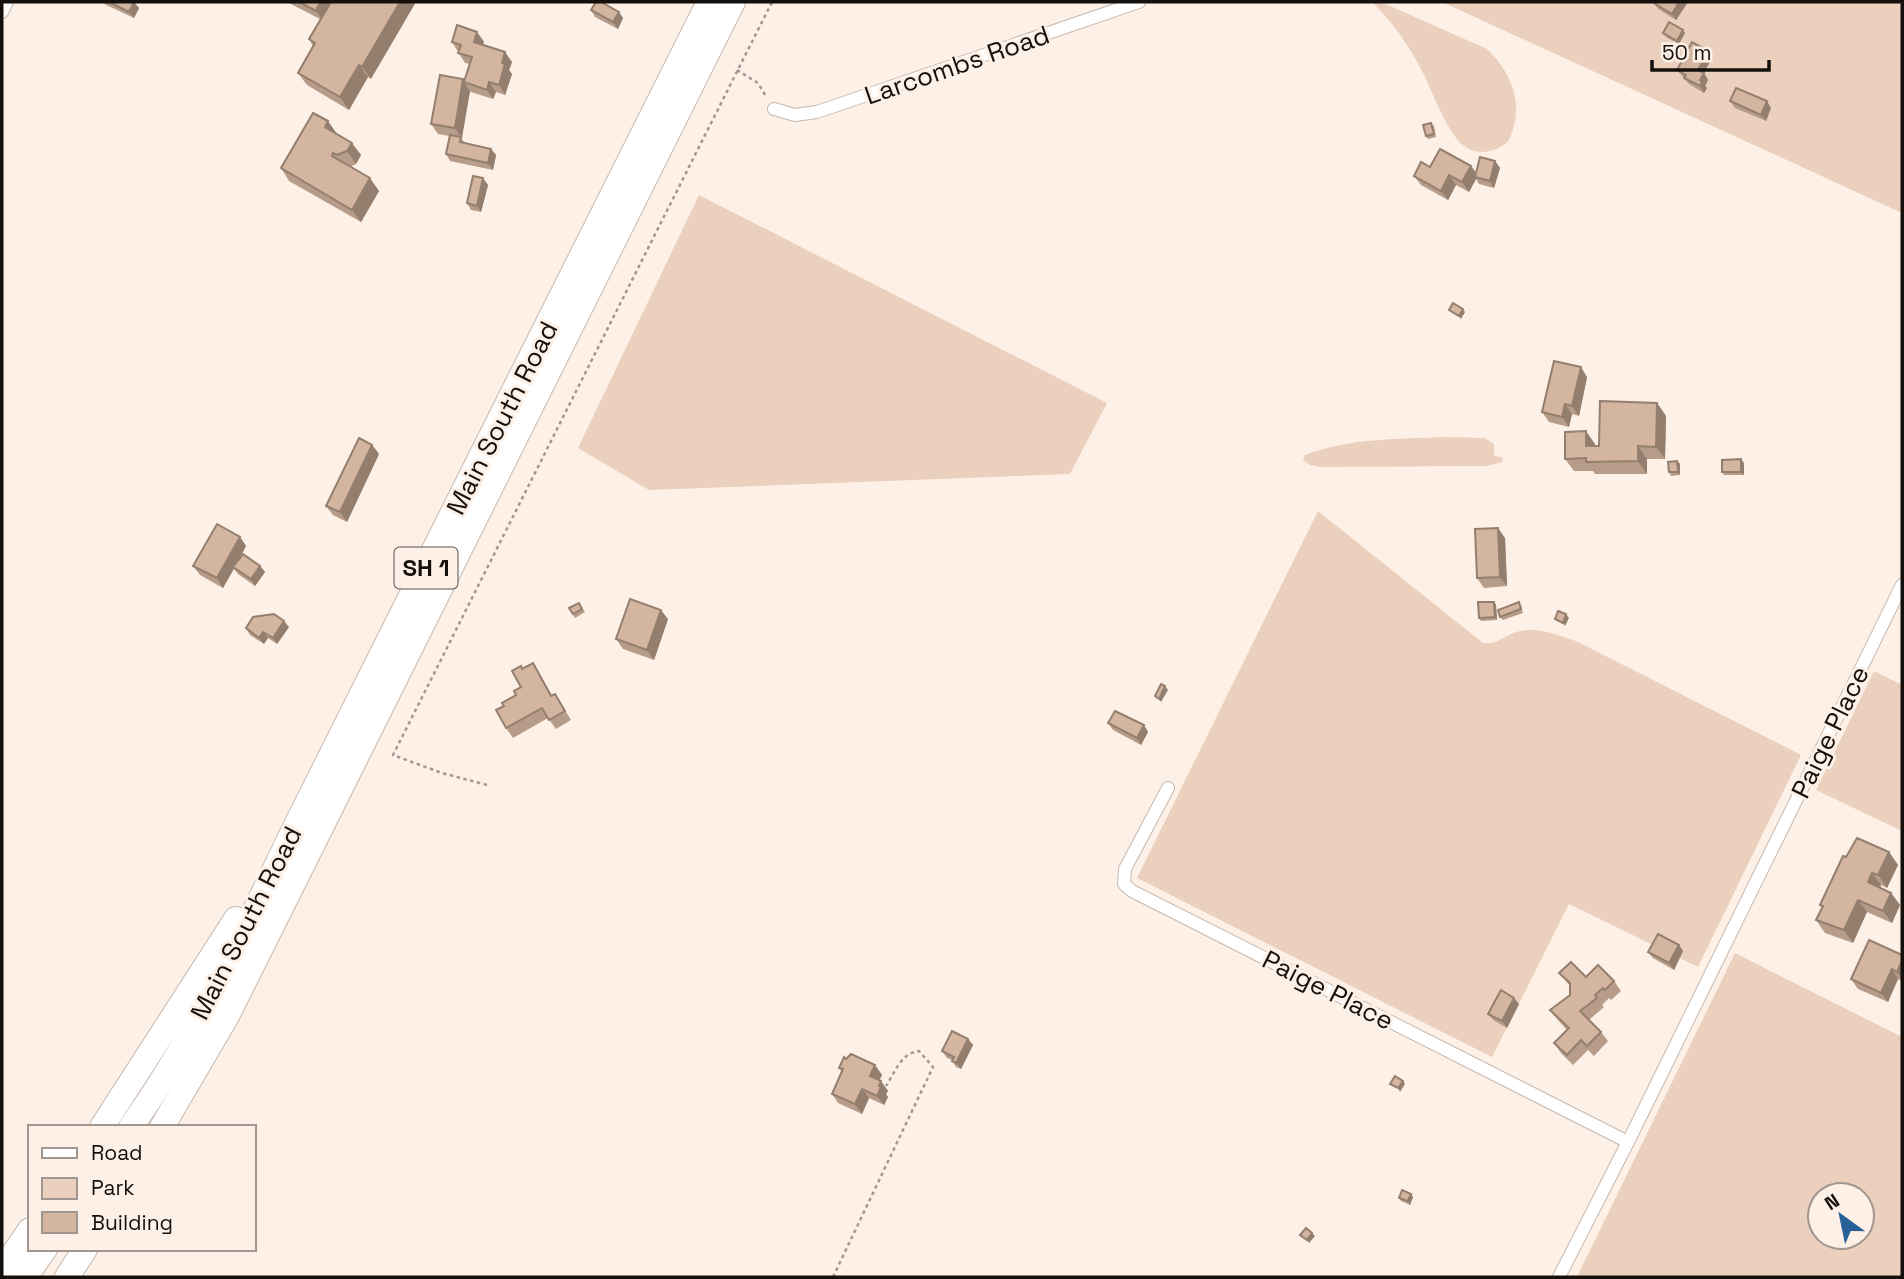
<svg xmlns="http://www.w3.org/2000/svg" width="1904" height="1279" font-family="'Space Grotesk',sans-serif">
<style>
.green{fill:#ebd0bd;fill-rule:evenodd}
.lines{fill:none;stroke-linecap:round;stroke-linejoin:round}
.minor-casing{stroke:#c7b8ae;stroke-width:14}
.motorway-casing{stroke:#c7b8ae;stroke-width:26}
.path{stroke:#a29891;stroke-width:2.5;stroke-dasharray:3.5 3.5;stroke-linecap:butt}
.minor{stroke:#fff;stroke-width:12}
.motorway{stroke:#fff;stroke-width:24}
.wall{fill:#b69c89}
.shaded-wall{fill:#947f6f}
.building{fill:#d4b59f;stroke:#947f6f;stroke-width:2}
.labels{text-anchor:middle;stroke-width:6;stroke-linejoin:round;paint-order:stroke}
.shield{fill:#fdf0e7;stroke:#5b534e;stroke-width:2}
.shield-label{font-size:24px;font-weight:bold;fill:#15100c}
.street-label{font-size:26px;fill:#15100c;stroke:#fdf0e7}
</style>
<rect width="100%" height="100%" fill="#fdf0e7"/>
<!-- green -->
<g class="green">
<path d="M1372,2H1381L1487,49C1514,75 1525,108 1508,142C1496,151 1481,156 1467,148C1448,137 1433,92 1423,73C1410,47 1393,22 1372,2Z"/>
<path d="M1442,2H1902V213Z"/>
<path d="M699,195L1107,403L1070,474L649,490L578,448Z"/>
<path d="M1445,437L1485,438L1494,444V456L1502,457L1503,462L1487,466L1319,467L1310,465L1303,460L1305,455C1349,438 1399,439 1445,437Z"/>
<path d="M1318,511L1483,643C1498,645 1506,634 1520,631C1540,627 1558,635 1576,641L1801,755L1698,967L1569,904L1492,1057L1137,878Z"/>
<path d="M1874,671L1902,685V831L1816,790Z"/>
<path d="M1735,953L1902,1037V1277H1577ZM1862,1195V1237H1820V1195Z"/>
</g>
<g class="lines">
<!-- minor casing -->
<g class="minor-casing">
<g id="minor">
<path d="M2,12L7,2"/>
<path d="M774,109L795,115L817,112L1139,2"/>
<path d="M1168,788L1125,869L1124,884L1132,891L1628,1142"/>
<path d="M1559,1277L1628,1142L1902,585"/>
</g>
</g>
<!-- motorway casing -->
<g class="motorway-casing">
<g id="motorway">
<path d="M102,1127L236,919"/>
<path d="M131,1127C197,1033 247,928 296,825L709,2"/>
<path d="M162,1127L227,1016L733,2"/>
<path d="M2,1270L30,1230"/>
<path d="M25,1277L45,1249"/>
<path d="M67,1277L85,1249"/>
</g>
</g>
<!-- path -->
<g class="path">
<path d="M737,70L758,83L767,98"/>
<path d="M487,785L442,773L393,755L772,2"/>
<path d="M833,1277L933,1067L919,1051C901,1053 895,1072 886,1086"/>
</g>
<!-- minor -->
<use href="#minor" class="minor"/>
<!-- motorway -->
<use href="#motorway" class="motorway"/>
</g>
<!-- wall -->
<g class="wall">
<path d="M100,2H134L139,8L134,18Z"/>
<path d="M287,2H329L371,79L368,77L349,110L307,85L298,73L313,46L309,39L320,19Z"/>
<path d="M1655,2H1688L1676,20L1658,9L1654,3Z"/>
<path d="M591,10L623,18L618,29L595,17Z"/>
<path d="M477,32L484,42L483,45L512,62L509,70L512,74L505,95L496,92L493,99L471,92L470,91L461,138L465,143L491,149L496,155L493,170L450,161L446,154L450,136L438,134L431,124L463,79L465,81L470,64L465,63L452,42Z"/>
<path d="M1663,33H1685L1679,44L1666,37Z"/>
<path d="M1712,58L1704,73L1708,80L1705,86L1707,88L1704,93L1689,84L1677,70Z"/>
<path d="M1730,101L1771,108L1766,121L1735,108Z"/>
<path d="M1431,123L1434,126L1436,137L1428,139L1426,136Z"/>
<path d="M336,134L361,155L356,164L350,167L379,191L361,222L289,181L281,168Z"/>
<path d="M1495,161L1500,168L1494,188L1479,184L1476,179L1469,192L1456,185L1448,200L1421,185L1414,176L1430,167L1476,173Z"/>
<path d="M488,185L481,212L471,210L467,203Z"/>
<path d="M1587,377L1579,416L1572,414L1569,427L1549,422L1542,412Z"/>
<path d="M1657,403L1666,416L1665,459H1647V474H1595L1593,471H1574L1565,459L1595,444V446H1599Z"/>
<path d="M372,445L379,454L347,522L333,515L326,506Z"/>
<path d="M1677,461L1680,464V475L1671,476L1669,472Z"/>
<path d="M1744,463V475H1724L1722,472Z"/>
<path d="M240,537L246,546L241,556L260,566L265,572L255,586L238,574L234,569L223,588L200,575L193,566Z"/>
<path d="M1505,538L1507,586L1484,588L1477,578Z"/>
<path d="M1494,602L1496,605L1497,620L1481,621L1479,618Z"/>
<path d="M579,603L585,612L575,618L569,608Z"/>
<path d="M1521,606L1523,613L1503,620L1500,617Z"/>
<path d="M668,619L654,660L623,649L616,639Z"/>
<path d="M289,627L277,644L268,638L264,644L250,635L246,628Z"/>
<path d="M533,663L552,696L555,694L571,720L556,729L548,718L513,738L506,728L516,695L521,687L523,669Z"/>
<path d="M1108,723L1148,732L1141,745L1113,730Z"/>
<path d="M1889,852L1898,865L1887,888L1881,885L1880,888L1891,893L1900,905L1892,923L1867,912L1853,943L1825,933L1816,920L1822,907L1820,905Z"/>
<path d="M1679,945L1683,951L1674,970L1653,958L1648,952Z"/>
<path d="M1902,955V981L1898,979L1888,1002L1858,989L1851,979Z"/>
<path d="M1559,973L1614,981L1621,991L1611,1000L1609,998L1602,1005L1604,1007L1589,1020L1601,1032L1608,1041L1594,1056L1588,1050L1573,1065L1561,1053L1554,1043L1567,1030L1557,1019L1550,1010L1570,995V986Z"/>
<path d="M1519,1004L1507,1028L1493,1020L1488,1014Z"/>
<path d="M968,1039L973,1045L961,1069L956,1067L952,1060L947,1058L942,1051Z"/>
<path d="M875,1065L882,1075L879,1081L888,1091L886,1094L888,1097L884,1105L869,1098L862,1114L838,1103L832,1094L842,1072L839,1068Z"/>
<path d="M1411,1194L1413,1197L1410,1205L1401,1201L1399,1198Z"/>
</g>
<!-- shaded-wall -->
<g class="shaded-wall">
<path d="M134,2L139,8L134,18L129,12Z"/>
<path d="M320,2H329L331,4L323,20L316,11Z"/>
<path d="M400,2H416L371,79L362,67Z"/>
<path d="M1679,2H1688L1676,20L1672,14Z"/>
<path d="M619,12L623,18L618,29L613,22Z"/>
<path d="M1683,30L1685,33L1679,44L1677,41Z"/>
<path d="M477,32L484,42L480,51L474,42Z"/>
<path d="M1708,51L1712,58L1702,76L1698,70Z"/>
<path d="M505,52L512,62L509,70L512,74L505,95L499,85L502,63Z"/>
<path d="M359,65L368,77L349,110L340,97Z"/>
<path d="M1704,73L1708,80L1705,86L1707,88L1704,93L1700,86V80Z"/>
<path d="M463,79L466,83L464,82L470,91L462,138L455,128Z"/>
<path d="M489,82L496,92L493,99L487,90Z"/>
<path d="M1767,101L1771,108L1766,121L1761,115Z"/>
<path d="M328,121L337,134L325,127Z"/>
<path d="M352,143L361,155L356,164L347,151Z"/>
<path d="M491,149L496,155L493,170L488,163Z"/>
<path d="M1495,161L1500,168L1494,188L1490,181Z"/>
<path d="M1471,166L1478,175L1475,177L1476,179L1469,192L1462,182Z"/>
<path d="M1449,175L1456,185L1448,200L1441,191Z"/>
<path d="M370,178L379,191L361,222L352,210Z"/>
<path d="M483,178L488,185L481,212L477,206Z"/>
<path d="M1463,309L1465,312L1461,319L1459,316Z"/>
<path d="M1581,367L1587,377L1579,416L1572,406Z"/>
<path d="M1657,403L1666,416L1665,459L1656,447Z"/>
<path d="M1565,404L1572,414L1569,427L1562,417Z"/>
<path d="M1586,431L1595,444V459L1586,446Z"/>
<path d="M372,445L379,454L347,522L340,512Z"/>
<path d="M1638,446L1647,459V474L1638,461Z"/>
<path d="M1741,459L1744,463V475L1741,472Z"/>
<path d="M1677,461L1680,464V475L1678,472Z"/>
<path d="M1498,528L1505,538L1507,586L1500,577Z"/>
<path d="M240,537L246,546L223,588L217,578Z"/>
<path d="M260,566L265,572L255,586L251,579Z"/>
<path d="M1494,602L1496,605L1497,620L1495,617Z"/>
<path d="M661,610L668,619L654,660L647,650Z"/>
<path d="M1566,614L1569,618L1565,626L1563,623Z"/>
<path d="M284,621L289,627L277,644L273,638Z"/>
<path d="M263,632L268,638L264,644L259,638Z"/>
<path d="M533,663L539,673L558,706L551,696Z"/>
<path d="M1165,686L1168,690L1161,702L1159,699Z"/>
<path d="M1144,725L1148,732L1141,745L1137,738Z"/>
<path d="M1889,852L1898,865L1887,888L1878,875Z"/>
<path d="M1872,873L1881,885L1877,895L1868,882Z"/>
<path d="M1891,893L1900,905L1892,923L1883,911Z"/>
<path d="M1858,900L1867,912L1853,943L1844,930Z"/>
<path d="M1679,945L1683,951L1674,970L1669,963Z"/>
<path d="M1902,961V979L1897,972Z"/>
<path d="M1892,969L1898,979L1888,1002L1881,993Z"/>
<path d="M1514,998L1519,1004L1507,1028L1502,1021Z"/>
<path d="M968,1039L973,1045L961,1069L956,1063Z"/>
<path d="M875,1065L882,1075L876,1086L870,1076Z"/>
<path d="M881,1081L888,1091L886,1094L888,1097L884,1105L877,1096L879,1086Z"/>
<path d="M1403,1081L1405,1084L1400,1092L1398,1088Z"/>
<path d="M862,1089L869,1098L862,1114L855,1104Z"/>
<path d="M1411,1194L1413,1197L1410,1205L1408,1201Z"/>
<path d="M1312,1233L1315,1236L1309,1243L1307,1240Z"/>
</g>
<!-- building -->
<g class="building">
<path d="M109,2H134L129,12Z"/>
<path d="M299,2H320L316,11Z"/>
<path d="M331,2H400L362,67L359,65L340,97L298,73L315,43L309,39Z"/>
<path d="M596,2H601L619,12L613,22L591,10Z"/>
<path d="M1655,2H1679L1672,14L1654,3Z"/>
<path d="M1669,22L1683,30L1677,41L1663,33Z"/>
<path d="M457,25L477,32L474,42L505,52L502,63L505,64L499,85L489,82L487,90L464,82L472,57L458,53L461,45L452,42Z"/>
<path d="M1692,42L1708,51L1698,70L1704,73L1700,80L1702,82L1700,86L1684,78L1686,75L1677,70Z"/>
<path d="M440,75L463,79L455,128L431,124Z"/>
<path d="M1736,88L1767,101L1761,115L1730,101Z"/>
<path d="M313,113L328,121L325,127L352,143L347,151L337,155L333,153L332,156L370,178L352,210L281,168Z"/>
<path d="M1431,123L1434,134L1426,136L1423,125Z"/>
<path d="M450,135L461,137L460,142L491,149L488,163L446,154Z"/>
<path d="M1440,149L1471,166L1462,182L1449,175L1441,191L1414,176L1421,162L1430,167Z"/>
<path d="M1480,157L1495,161L1490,181L1475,177Z"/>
<path d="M473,176L483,178L477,206L467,203Z"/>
<path d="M1453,303L1463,309L1459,316L1449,310Z"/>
<path d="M1554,361L1581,367L1572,406L1565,404L1562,417L1542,412Z"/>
<path d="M1600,401L1657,403L1656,447L1638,446V461L1586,462V458L1565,459V432L1586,431V446H1599Z"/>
<path d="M359,438L372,445L340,512L326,506Z"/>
<path d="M1741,459V472H1722V460Z"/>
<path d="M1677,461L1678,472H1669L1668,462Z"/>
<path d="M217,524L240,537L217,578L193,566Z"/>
<path d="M1498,528L1500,577L1477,578L1475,529Z"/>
<path d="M243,554L260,566L251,579L233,567Z"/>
<path d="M630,599L661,610L647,650L616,639Z"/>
<path d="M1478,602H1494L1495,617L1479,618Z"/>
<path d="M1519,602L1521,609L1500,617L1498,610Z"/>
<path d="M579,603L582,609L573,614L569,608Z"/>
<path d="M1558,611L1566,614L1563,623L1555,619Z"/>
<path d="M274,614L284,621L273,638L263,632L259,638L246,628L253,617Z"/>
<path d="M533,663L551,696L555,694L565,711L549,720L542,708L506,728L496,710L504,706L502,703L516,695L514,691L521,687L512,671L521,666L522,669Z"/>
<path d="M1161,684L1165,686L1159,699L1155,696Z"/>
<path d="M1115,711L1144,725L1137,738L1108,723Z"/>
<path d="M1857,838L1889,852L1878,875L1872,873L1868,882L1891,893L1883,911L1858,900L1844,930L1816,920L1823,906L1820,905L1843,856L1846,857Z"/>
<path d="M1658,934L1679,945L1669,963L1648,952Z"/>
<path d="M1869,940L1902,955V961L1897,972L1892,969L1881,993L1851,979Z"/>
<path d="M1571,962L1586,977L1598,965L1614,981L1605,990L1603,988L1595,995L1597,998L1580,1011L1601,1032L1587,1046L1581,1040L1567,1055L1554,1043L1569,1028L1550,1010L1570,995V983L1559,973Z"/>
<path d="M1501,990L1514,998L1502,1021L1488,1014Z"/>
<path d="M952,1031L968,1039L956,1063L952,1061L954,1057L942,1051Z"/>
<path d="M851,1054L875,1065L870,1076L881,1081L879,1086L881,1087L877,1096L862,1089L855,1104L832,1094L843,1069L839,1068L844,1057L846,1059Z"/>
<path d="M1395,1076L1403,1081L1398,1088L1390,1084Z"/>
<path d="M1402,1190L1411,1194L1408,1201L1399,1198Z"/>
<path d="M1306,1228L1312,1233L1307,1240L1300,1235Z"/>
</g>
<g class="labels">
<!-- shield labels -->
<rect class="shield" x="394.5" y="547.5" width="63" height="41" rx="5"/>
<g class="shield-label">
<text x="426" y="576">SH 1</text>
</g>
<!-- street labels -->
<g class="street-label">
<text transform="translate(957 65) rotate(-19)" y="9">Larcombs Road</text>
<text transform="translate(502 418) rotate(-63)" y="9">Main South Road</text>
<text transform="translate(1830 732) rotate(-64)" y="9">Paige Place</text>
<text transform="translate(246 923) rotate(-63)" y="9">Main South Road</text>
<text transform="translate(1328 990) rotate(27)" y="9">Paige Place</text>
</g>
</g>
<!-- border -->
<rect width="1904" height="1279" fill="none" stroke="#15100c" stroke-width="7"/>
<!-- legend -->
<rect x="28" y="1125" width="228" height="126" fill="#fdf0e7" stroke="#a0968f" stroke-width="2"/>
<rect x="42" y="1148" width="35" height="10" fill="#ffffff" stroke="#a0968f" stroke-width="2"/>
<text x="91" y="1160" font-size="21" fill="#15100c">Road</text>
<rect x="42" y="1178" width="35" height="21" fill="#ebd0bd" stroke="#a0968f" stroke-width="2"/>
<text x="91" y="1195" font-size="21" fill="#15100c">Park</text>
<rect x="42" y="1212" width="35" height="21" fill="#d4b59f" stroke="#a0968f" stroke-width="2"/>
<text x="91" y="1230" font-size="21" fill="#15100c">Building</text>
<!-- north arrow -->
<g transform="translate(1841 1216) rotate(327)"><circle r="33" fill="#fdf0e7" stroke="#a0968f" stroke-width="2"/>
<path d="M0-5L12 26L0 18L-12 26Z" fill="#286098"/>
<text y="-10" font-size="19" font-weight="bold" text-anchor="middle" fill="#15100c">N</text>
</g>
<!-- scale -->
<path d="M1652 60v10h117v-10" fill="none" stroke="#15100c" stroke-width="3.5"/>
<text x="1662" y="60" font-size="21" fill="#15100c" stroke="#fdf0e7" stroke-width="5" paint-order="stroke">50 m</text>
</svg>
